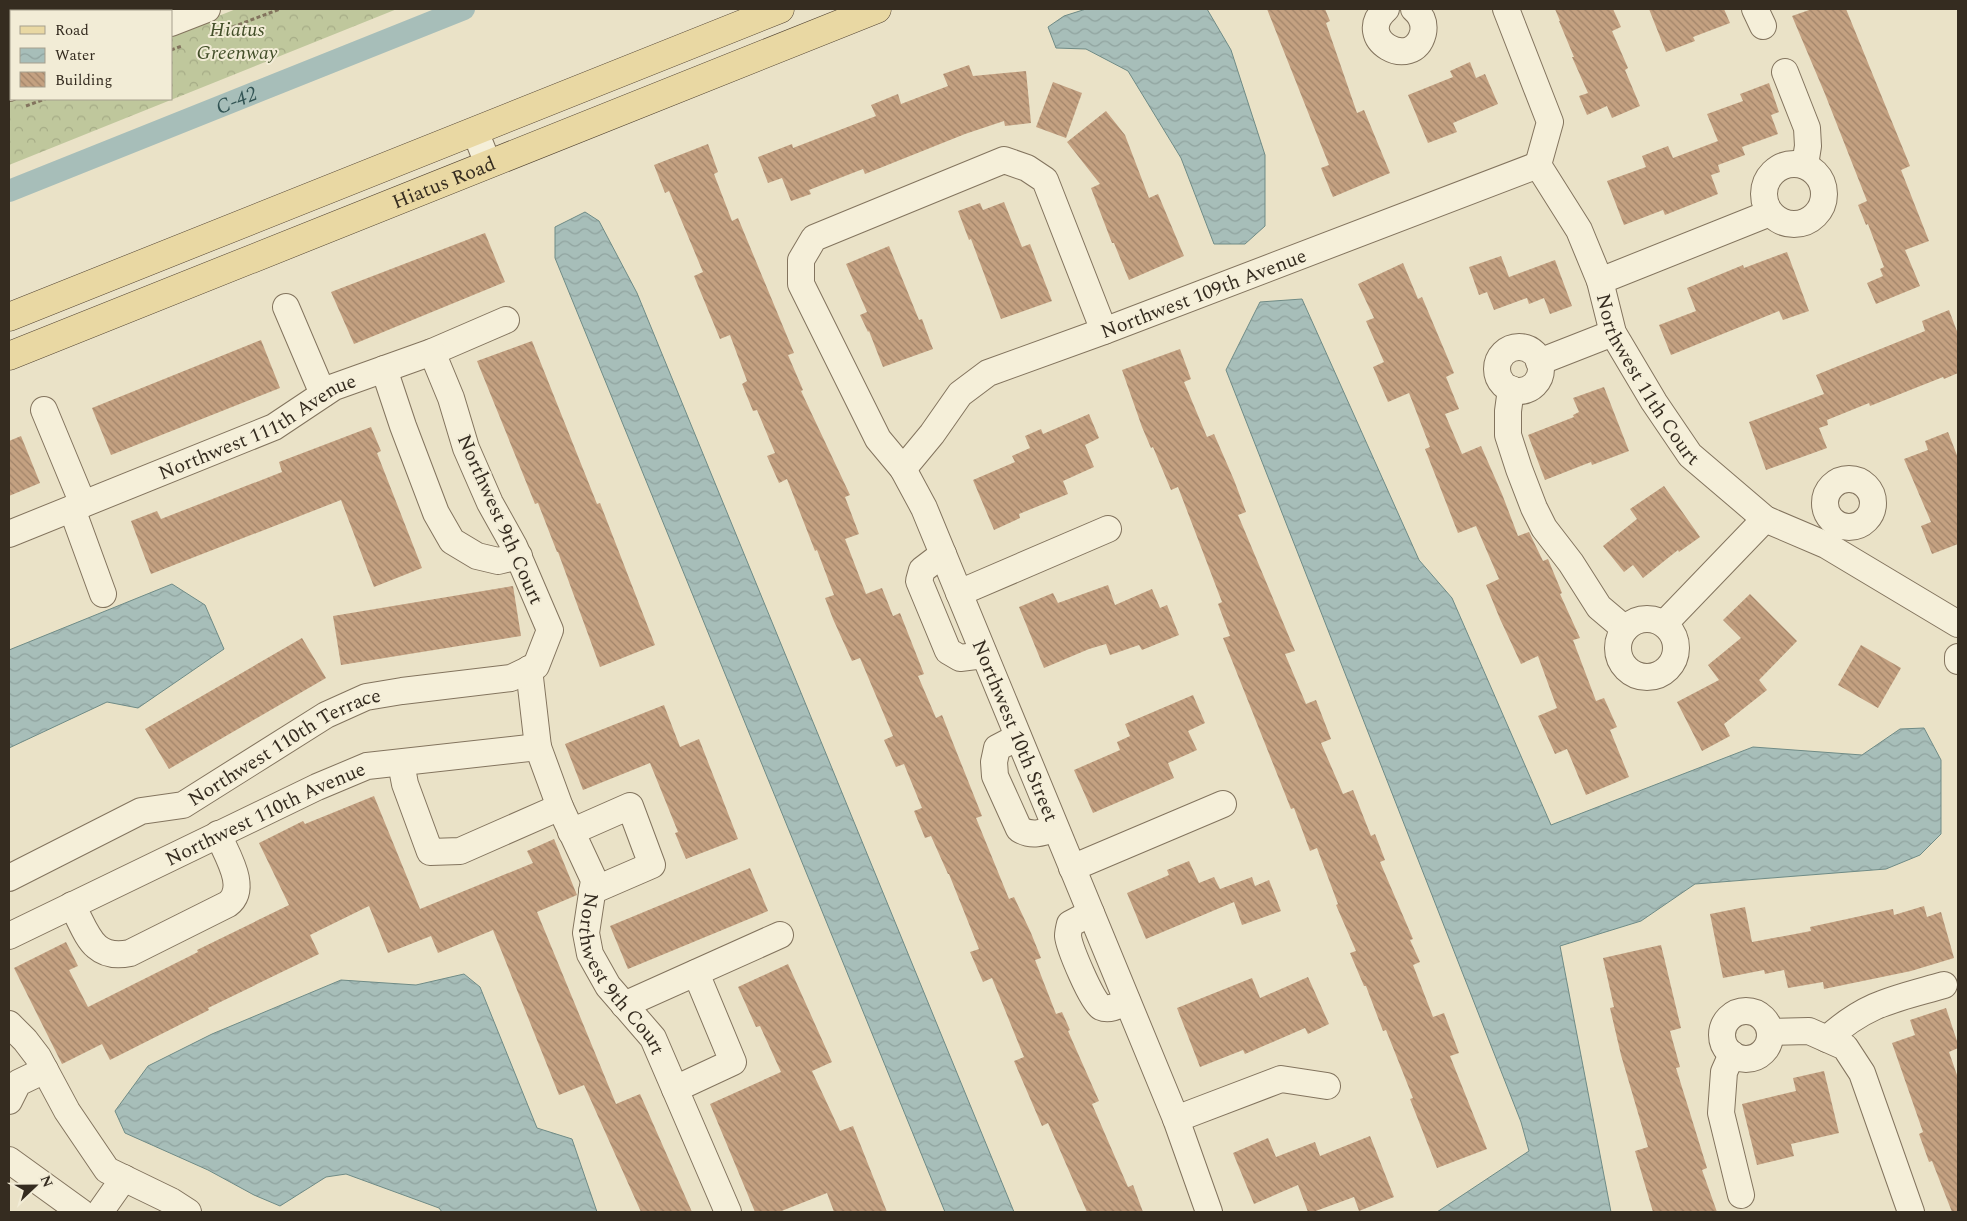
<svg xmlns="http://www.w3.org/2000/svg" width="1967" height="1221" font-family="Spectral,serif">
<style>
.forest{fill:url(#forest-crowns)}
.water{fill:url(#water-waves);stroke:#6f8b86}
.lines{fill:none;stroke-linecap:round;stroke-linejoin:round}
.canal{stroke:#a7beb9;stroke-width:22}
.building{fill:url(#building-back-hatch)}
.minor-casing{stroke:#83745e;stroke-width:28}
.major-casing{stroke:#524332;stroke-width:29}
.path{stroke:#83745e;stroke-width:3;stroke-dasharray:4 2.5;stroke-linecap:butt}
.minor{stroke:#f5efd9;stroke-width:26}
.major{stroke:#e9d8a3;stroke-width:28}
.labels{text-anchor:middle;stroke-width:4;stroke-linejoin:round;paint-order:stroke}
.park-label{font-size:20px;font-style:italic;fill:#434f29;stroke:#f2ecd6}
.street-label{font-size:20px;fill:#352c20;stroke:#f2ecd6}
.water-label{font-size:21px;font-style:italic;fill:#315353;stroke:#f2ecd6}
</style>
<defs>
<pattern id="forest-crowns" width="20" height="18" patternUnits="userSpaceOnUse" patternTransform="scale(1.25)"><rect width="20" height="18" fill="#bfc79c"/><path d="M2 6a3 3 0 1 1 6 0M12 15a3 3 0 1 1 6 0" fill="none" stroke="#a5ab86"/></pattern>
<pattern id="water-waves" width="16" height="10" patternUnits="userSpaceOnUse" patternTransform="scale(1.25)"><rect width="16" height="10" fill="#a7beb9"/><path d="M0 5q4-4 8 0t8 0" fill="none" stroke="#90a39f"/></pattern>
<pattern id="building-back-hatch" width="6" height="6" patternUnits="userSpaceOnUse" patternTransform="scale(1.25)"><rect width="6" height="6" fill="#c4a181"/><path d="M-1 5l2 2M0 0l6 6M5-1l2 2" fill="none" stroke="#a08369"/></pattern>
</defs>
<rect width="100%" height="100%" fill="#eae2c7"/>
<!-- forest -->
<path class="forest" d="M236,9H397L9,165V101L13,99H171V35Z"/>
<!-- water -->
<g class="water">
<path d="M1086,9H1207L1231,50L1265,155V226L1245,244H1214L1181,158L1128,71L1086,49L1056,48L1048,27L1064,16Z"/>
<path d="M585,212L599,221L637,293L1014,1212H945L555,258V227Z"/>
<path d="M1302,299L1419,560L1452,598L1551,825L1753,747L1862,755L1900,729L1924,728L1941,760V834L1920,855L1886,869L1695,884L1641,921L1560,946L1611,1212H1437L1529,1151L1521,1122L1226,370L1260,302Z"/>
<path d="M172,584L205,605L224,649L138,708L107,702L9,748V650Z"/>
<path d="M464,974L480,987L537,1128L572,1139L597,1212H442L439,1208L346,1174L326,1177L280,1206L254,1195L208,1170L125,1133L115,1111L148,1066L212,1034L341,980L416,985Z"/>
</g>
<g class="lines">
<!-- canal -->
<path class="canal" id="s1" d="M9,191L464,9"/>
</g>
<!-- building -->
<g class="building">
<path d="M1267,9H1325L1330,21L1326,23L1357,113L1364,110L1390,173L1333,197L1321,168L1329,165Z"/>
<path d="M1555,9H1613L1621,27L1612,31L1628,68L1625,70L1640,106L1612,118L1607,106L1587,115L1579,96L1588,93L1572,57H1574L1559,21H1560Z"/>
<path d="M1649,9H1724L1730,23L1693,37L1695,41L1666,52Z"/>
<path d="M1812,9H1846L1910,166L1901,170L1929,241L1905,250L1920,286L1876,304L1867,283L1883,276L1880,269L1884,267L1868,224L1866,225L1858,205L1867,201L1825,94L1792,16Z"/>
<path d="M1470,62L1476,78L1485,74L1498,104L1453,123L1457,132L1428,143L1408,95L1453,77L1450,71Z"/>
<path d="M969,65L973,76L1026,71L1031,123L1005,126L1004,121L965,134L865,174L863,169L809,190L811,194L791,201L782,178L768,183L758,157L792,144L793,148L876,116L871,105L898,94L901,104L948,86L943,74Z"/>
<path d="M1053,82L1082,93L1066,138L1036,127Z"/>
<path d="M1769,83L1779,112L1771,115L1778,134L1742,147L1745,155L1718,165L1720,172L1711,175L1718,194L1665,215L1663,210L1624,225L1607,181L1646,167L1642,156L1668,146L1673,158L1718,141L1707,114L1743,101L1740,94Z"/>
<path d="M1106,111L1125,135L1149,198L1158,194L1184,256L1129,280L1114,243H1112L1091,188L1100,184L1067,142Z"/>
<path d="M708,144L718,172L714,174L732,221L738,218L794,353L788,355L803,390L801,391L850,495L845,497L859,534L845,539L866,594L882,588L893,616L900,613L924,674L918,676L936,718L942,715L953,743L982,816L976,818L1009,899L1014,897L1031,933L1041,958L1035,960L1056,1014L1062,1012L1070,1030L1068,1031L1099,1101L1092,1104L1128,1187L1133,1185L1143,1212H1087L1048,1123L1042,1126L1014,1061L1024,1057L992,978L983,982L970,952L979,949L949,874H948L931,836L925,838L914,811L922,808L904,764L896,767L884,740L893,736L860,658L852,661L833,619L825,598L834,595L817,550L815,551L787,479L779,483L767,456L775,453L757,410L753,411L742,384L747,381L730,335L720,339L708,310L694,276L703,272L669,191L665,193L654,165Z"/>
<path d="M1004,202L1022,247L1030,244L1052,301L1001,319L971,239L969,240L958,211L980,203L983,210Z"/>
<path d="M485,233L505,282L354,344L331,292Z"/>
<path d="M889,246L919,320L922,319L933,349L883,367L869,331L868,332L860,315L867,312L846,264Z"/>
<path d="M1787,252L1809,311L1783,320L1779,311L1671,355L1659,325L1696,311L1687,288L1743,265L1744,268Z"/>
<path d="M1501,256L1509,277L1555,260L1572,306L1550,314L1544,298L1529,304L1527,298L1494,310L1487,292L1479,295L1469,267Z"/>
<path d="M1403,263L1418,299L1422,297L1454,373L1446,377L1459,409L1445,414L1462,454L1481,446L1502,494L1518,536L1529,532L1543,561L1548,559L1562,593L1560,594L1580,638L1573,640L1596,701L1604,698L1617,727L1610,730L1629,777L1586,795L1567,749L1555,754L1538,716L1557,708L1538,656L1521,664L1500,619L1486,585L1499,579L1476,526L1458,533L1425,449L1430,447L1409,393L1388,402L1373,367L1384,362L1366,321L1374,318L1358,284Z"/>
<path d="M1949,310L1958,334V373L1944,379L1943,377L1870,406L1869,403L1827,420L1828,425L1819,428L1827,448L1766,470L1749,422L1824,394L1816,375L1925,331L1922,321Z"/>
<path d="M261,340L280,388L111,455L92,408Z"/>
<path d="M532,341L597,504L600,503L655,645L600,667L558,552H557L538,503L535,504L477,361Z"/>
<path d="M1180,349L1191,379L1184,382L1207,437L1214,434L1234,480L1246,512L1238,515L1295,651L1285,654L1306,704L1316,700L1331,739L1321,743L1343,794L1353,790L1371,836L1375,834L1385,860L1380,862L1413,939L1410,940L1420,962L1413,965L1433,1017L1444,1013L1459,1053L1450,1056L1487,1149L1437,1168L1410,1099L1413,1098L1386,1030L1383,1031L1366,986H1364L1350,953L1356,951L1336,905L1338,904L1317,848L1310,851L1294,808L1291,809L1223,638L1230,636L1218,604L1222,602L1178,487L1171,490L1153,447L1151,448L1142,427L1122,370Z"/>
<path d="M1604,387L1629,451L1592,465L1591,462L1545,480L1528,435L1574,417L1573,415L1579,412L1573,398Z"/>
<path d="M1089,414L1099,438L1085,445L1094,467L1063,481L1068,494L1019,514L1020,518L994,530L973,480L1015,462L1012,456L1030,448L1025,436L1041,429L1043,434Z"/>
<path d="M371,427L381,451L377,453L422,568L374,587L341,500L151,574L131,521L157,511L161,519L282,472L279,462Z"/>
<path d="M1948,432L1958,458V544L1932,554L1921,526L1931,522L1904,459L1928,450L1925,441Z"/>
<path d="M21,436L40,483L9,496V441Z"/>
<path d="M1664,486L1700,537L1679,552L1678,550L1643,578L1633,565L1624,572L1603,546L1637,519L1630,509Z"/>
<path d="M1108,585L1115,605L1152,589L1160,608L1167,605L1179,635L1142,650L1139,645L1110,655L1106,644L1089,649L1044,668L1019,607L1053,593L1058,603Z"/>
<path d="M513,586L521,636L341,665L333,616Z"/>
<path d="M1750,594L1797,641L1759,680L1767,690L1724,724L1730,736L1702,751L1677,702L1719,680L1708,665L1741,638L1723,620Z"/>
<path d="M302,638L326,678L169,769L145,729Z"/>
<path d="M1861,645L1901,668L1878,708L1838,685Z"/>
<path d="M1193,695L1205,723L1188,731L1197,750L1168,763L1174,778L1093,813L1074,770L1120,750L1117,742L1130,736L1125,724Z"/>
<path d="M664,705L680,747L699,739L738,839L686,859L675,833L678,832L650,763L583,790L565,744Z"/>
<path d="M374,796L420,909L533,863L527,851L554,839L577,895L537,912L616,1104L640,1094L692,1212H641L584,1085L559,1095L493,930L438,953L431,936L388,953L369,906L310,935L319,954L208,1008L209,1010L110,1060L102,1044L62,1064L14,968L66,942L78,966L69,970L88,1007L198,952L197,950L289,905L259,843L303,821L305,824Z"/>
<path d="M1189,861L1199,883L1214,877L1220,889L1252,877L1255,886L1269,880L1281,911L1242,925L1234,902L1146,939L1127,893L1169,875L1167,870Z"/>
<path d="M750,868L768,911L628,969L610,926Z"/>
<path d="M1924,906L1927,917L1941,912L1954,958L1911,971L1824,989L1823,982L1788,988L1784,970L1765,974L1764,970L1723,978L1710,914L1745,907L1752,942L1811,931L1810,927L1893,909L1894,915Z"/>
<path d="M1661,945L1681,1028L1670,1031L1680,1067L1676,1068L1707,1168L1702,1170L1717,1212H1653L1635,1151L1648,1147L1621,1055L1610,1008L1614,1007L1603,958Z"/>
<path d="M788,964L832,1062L812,1071L840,1131L853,1126L887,1212H834L827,1193L779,1212H755L710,1104L781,1072L760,1026L756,1027L738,987Z"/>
<path d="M1308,977L1329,1024L1308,1034L1305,1028L1245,1054L1243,1050L1200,1067L1177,1008L1252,978L1260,998Z"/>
<path d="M1946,1008L1958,1044V1048L1949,1052L1958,1078V1212H1952L1932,1161L1929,1162L1919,1134L1923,1132L1892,1043L1915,1035L1910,1020Z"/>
<path d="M1824,1071L1839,1133L1791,1144L1794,1156L1757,1165L1742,1104L1796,1091L1793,1078Z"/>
<path d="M1370,1136L1394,1197L1359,1211L1354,1197L1313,1212H1308L1298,1185L1254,1204L1233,1153L1268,1138L1276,1157L1315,1142L1320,1156Z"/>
</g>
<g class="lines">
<!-- minor casing -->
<g class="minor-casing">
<g id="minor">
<path d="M1386,9C1352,39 1413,73 1423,33C1425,23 1421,15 1414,9"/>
<path id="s2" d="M1506,9L1550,122L1538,165L1579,230L1600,281L1613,333L1654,402L1690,455L1765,519L1826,545L1958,624"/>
<path d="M1755,9L1763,26"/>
<path d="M171,23L207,9"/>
<path d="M1785,72L1807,128L1808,146L1805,165"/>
<path d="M9,88L11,87"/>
<path d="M475,131L488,164"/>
<circle cx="1794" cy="194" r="30"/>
<path d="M1600,281L1770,213"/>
<path d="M286,307L323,394"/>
<path id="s3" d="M1104,331L1045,180L1027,168L1004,160L814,238L801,260V284L878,439L903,469L924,508L1176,1119L1209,1212"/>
<circle cx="1519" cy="369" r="22"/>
<path d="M1539,362L1613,333"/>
<path d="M384,369L403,426L436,513L452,541L477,556L498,561L519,556"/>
<path d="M1511,389L1508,411V435L1519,469L1534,508L1544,528L1571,563L1599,607L1625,629"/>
<path d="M44,410L83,504"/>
<path id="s4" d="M903,469L932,434L960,394L988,373L1104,331L1538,165"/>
<circle cx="1849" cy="503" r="24"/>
<path d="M72,509L103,594"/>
<path id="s5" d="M9,534L274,427L334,387L432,352L506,320"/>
<path d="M943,554L922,570L919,581L948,651L960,658L984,655"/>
<path d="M959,593L1108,529"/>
<circle cx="1647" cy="648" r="29"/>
<path d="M1664,624L1765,519"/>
<path d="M1958,657V661"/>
<path id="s6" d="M529,669L538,747L560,807L594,880L586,933L590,954L608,986L653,1038L728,1212"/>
<path d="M1018,737L997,748L994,762L995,776L1019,829C1032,837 1042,833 1055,828"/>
<path d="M401,763L405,784L430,852L460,851L560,807"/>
<path d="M571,832L630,806L652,865L592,891"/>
<path d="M1072,868L1223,804"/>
<path id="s7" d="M9,878L141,811L183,805L326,715L366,697L402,691L511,678L536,666L550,630L514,546L490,503L466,448L451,398L432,352"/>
<path d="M72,905C87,932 92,961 130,953L228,904C249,888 226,854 218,834"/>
<path d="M1091,913L1070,924C1069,928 1068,932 1068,936C1069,947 1092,1002 1101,1007C1110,1011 1119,1005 1127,1001"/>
<path id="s8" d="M9,936L317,787L367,766L538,747"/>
<path d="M624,1005L780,935"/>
<circle cx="1746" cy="1035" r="24"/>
<path d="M9,1024L25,1040L38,1057L67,1111L107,1170L171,1201L188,1212"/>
<path d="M1770,1032L1809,1031L1845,1047L1862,1073L1911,1212"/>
<path d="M1827,1039C1866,1003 1895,999 1944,985"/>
<path d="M1732,1054L1724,1072L1721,1113L1741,1195"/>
<path d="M675,1089L733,1062L696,973"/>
<path d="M9,1101L18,1083L45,1070"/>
<path d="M1176,1119L1281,1079L1327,1086"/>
<path d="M9,1160L81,1212"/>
<path d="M100,1212L124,1178"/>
</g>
</g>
<!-- major casing -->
<g class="major-casing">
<g id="major">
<path d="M9,317L780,9"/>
<path id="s9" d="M9,356L877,9"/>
</g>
</g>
<!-- path -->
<g class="path">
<path d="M214,34L280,9"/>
<path d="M171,50L182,46"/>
<path d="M26,106L45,99"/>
</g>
<!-- minor -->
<use href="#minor" class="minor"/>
<!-- major -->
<use href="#major" class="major"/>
</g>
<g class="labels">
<!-- park labels -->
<g class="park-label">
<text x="237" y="36">Hiatus<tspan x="237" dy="23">Greenway</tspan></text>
</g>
<!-- street labels -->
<g class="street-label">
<text dy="7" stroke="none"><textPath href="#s9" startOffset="468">Hiatus Road</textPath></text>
<text dy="7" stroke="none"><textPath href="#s4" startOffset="359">Northwest 109th Avenue</textPath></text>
<text dy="7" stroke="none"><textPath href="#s2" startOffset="408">Northwest 11th Court</textPath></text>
<text dy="7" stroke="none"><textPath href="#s5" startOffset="271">Northwest 111th Avenue</textPath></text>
<text transform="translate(501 519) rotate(66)" y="7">Northwest 9th Court</text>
<text dy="7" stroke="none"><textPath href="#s3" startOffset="960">Northwest 10th Street</textPath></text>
<text dy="7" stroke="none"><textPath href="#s7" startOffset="308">Northwest 110th Terrace</textPath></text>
<text dy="7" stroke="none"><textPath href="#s8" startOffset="284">Northwest 110th Avenue</textPath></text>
<text dy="7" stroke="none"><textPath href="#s6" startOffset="328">Northwest 9th Court</textPath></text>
</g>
<!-- water labels -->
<g class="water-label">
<text dy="7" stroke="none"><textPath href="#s1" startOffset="245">C-42</textPath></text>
</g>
</g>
<!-- border -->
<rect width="1967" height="1221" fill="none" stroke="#352c20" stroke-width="20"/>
<!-- legend -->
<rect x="10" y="10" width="162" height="90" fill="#f2ecd6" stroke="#a69f8d"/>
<rect x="20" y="26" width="25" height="8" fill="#e9d8a3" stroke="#a69f8d"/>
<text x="55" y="35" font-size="15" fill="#352c20">Road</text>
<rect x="20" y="48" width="25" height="15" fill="url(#water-waves)" stroke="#a69f8d"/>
<text x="55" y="60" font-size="15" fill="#352c20">Water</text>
<rect x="20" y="72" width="25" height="15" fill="url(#building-back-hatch)" stroke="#a69f8d"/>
<text x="55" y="85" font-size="15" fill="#352c20">Building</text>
<!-- north arrow -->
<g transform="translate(35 1186) rotate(68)" stroke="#f2ecd6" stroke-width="4" paint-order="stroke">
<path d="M0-4L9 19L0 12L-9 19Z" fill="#352c20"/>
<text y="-8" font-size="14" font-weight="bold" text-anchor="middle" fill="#352c20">N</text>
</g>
</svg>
